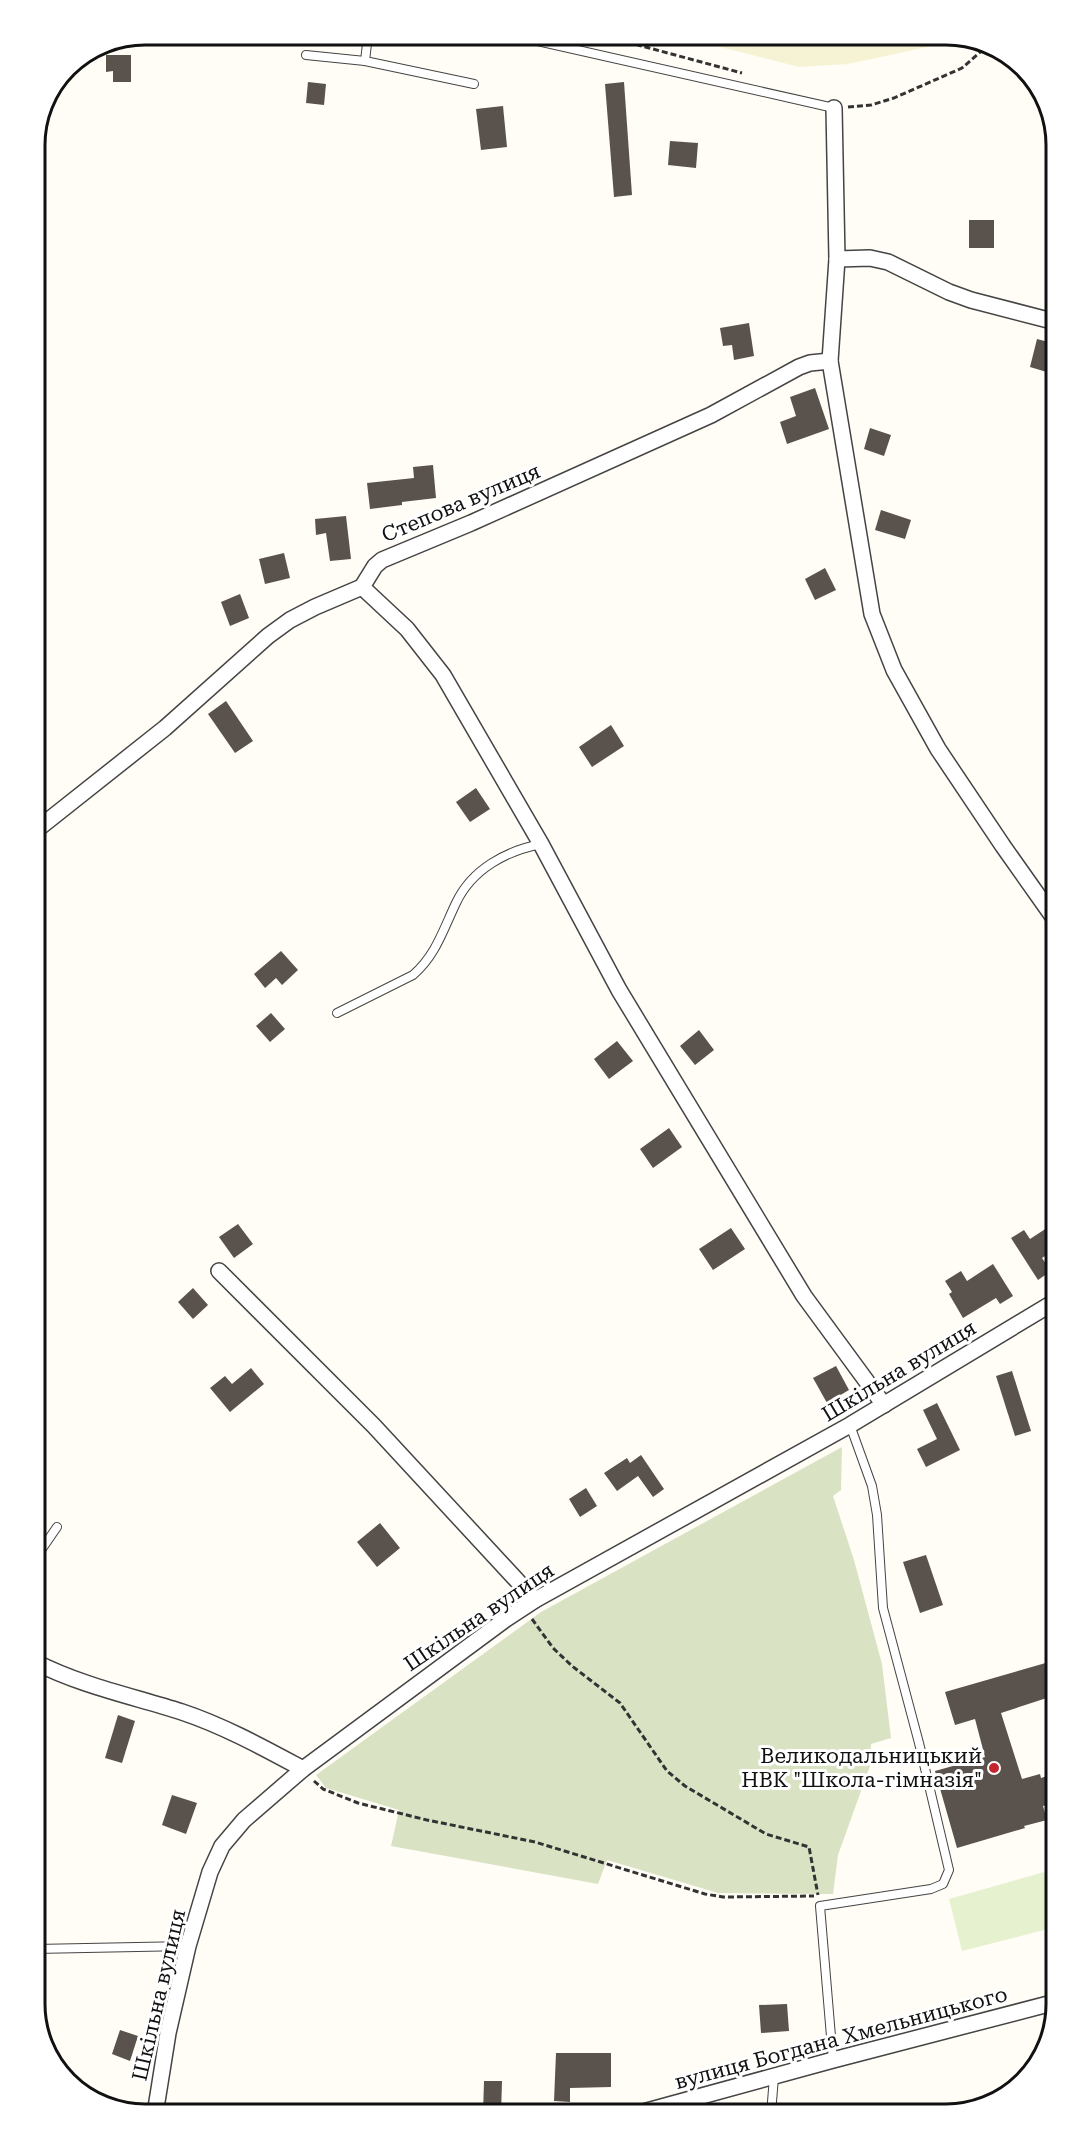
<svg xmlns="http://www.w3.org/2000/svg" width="1091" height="2149" font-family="'Roboto Serif',serif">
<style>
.farmland{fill:#f6f3d4}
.cemetery{fill:#d9e3c4}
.pitch{fill:#e6f2cf}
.building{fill:#5a524d}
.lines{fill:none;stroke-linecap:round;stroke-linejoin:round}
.service-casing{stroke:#444;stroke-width:10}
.minor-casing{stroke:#444;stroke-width:18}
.path{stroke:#333;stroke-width:3;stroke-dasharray:6 3;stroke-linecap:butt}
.service{stroke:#fff;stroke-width:8}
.minor{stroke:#fff;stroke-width:15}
.poi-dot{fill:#c4262e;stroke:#fff;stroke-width:2}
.labels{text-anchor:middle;stroke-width:6;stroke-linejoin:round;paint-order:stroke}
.street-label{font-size:21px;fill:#111;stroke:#fff}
.poi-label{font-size:21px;fill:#111;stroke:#fff;text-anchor:end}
.rim{fill:none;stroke:#111;stroke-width:3}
</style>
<rect width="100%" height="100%" fill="#fffdf5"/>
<!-- farmland -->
<path class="farmland" d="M673,35H953L965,39L848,64L799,67Z"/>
<!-- cemetery -->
<path class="cemetery" d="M842,1447L841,1490L833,1496L854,1560L882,1664L891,1738L871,1744L870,1766L838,1855L833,1894L718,1893L607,1860L598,1884L391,1846L399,1810L326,1788L316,1775L541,1612Z"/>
<!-- pitch -->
<path class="pitch" d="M1044,1872L1056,1917V1927L962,1951L949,1899Z"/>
<!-- building -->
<g class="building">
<path d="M106,55H131V82H113V71L106,72Z"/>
<path d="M308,82L326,84L324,105L306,103Z"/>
<path d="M624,82L632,195L614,197L605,84Z"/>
<path d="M503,106L507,147L481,150L476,109Z"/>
<path d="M670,141L698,143L696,168L668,165Z"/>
<rect x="969" y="220" width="25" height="28"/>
<path d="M749,323L754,356L734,360L732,345L723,346L720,328Z"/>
<path d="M1037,339L1056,344L1050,373L1030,367Z"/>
<path d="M815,388L829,429L787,444L780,422L796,416L790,397Z"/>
<path d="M870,428L891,435L884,456L864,449Z"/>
<path d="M433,465L436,498L402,502V505L370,509L367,483L414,478L413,467Z"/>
<path d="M881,510L911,520L905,539L875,530Z"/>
<path d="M346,516L351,559L330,561L326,533L316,535L315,519Z"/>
<path d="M284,553L290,578L265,584L259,559Z"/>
<path d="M825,568L836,590L815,600L805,579Z"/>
<path d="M240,594L249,618L230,626L221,602Z"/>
<path d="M226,701L253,741L235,753L208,714Z"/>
<path d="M611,725L624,746L592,767L579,747Z"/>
<path d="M476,788L490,809L470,822L456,802Z"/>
<path d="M281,951L298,970L282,985L276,978L265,988L254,974Z"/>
<path d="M271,1013L285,1029L270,1042L256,1026Z"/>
<path d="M699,1030L714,1050L695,1065L680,1046Z"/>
<path d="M617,1041L633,1061L609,1079L594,1059Z"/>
<path d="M669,1128L682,1147L653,1168L640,1149Z"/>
<path d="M1056,1222V1249L1042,1258L1051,1271L1038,1280L1011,1238L1024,1230L1030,1239Z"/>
<path d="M238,1224L253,1244L234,1258L219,1237Z"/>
<path d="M731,1228L745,1249L713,1270L699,1249Z"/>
<path d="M993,1264L1013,1296L1000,1304L996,1298L963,1318L949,1294L952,1292L945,1281L961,1271L967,1281Z"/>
<path d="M193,1288L208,1305L193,1319L178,1302Z"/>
<path d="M836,1366L849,1390L827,1403L813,1378Z"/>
<path d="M251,1368L264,1384L230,1412L210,1388L225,1376L232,1384Z"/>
<path d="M1012,1371L1031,1431L1015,1436L996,1376Z"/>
<path d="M937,1403L960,1450L926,1467L917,1449L937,1439L923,1410Z"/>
<path d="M641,1455L664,1489L653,1497L638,1476L617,1491L604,1473L627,1458L630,1463Z"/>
<path d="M586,1488L597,1506L580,1517L569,1499Z"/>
<path d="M380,1523L400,1548L377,1567L357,1542Z"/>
<path d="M926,1555L943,1605L920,1613L903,1562Z"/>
<path d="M1056,1660V1695L1001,1713L1022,1779L1040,1774L1041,1778L1056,1773V1803L1043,1806L1047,1820L1024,1826L1025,1828L957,1848L935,1771L985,1757L975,1719L955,1725L945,1692Z"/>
<path d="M118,1715L135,1721L122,1763L105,1758Z"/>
<path d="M172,1795L197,1803L186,1834L162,1825Z"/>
<path d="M787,2004L789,2031L761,2033L759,2005Z"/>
<path d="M120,2030L138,2036L130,2061L112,2054Z"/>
<path d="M556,2053H611V2087L570,2088V2102L554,2101Z"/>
<path d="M484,2081H502L501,2114H483Z"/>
</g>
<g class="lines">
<!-- service casing -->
<g class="service-casing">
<g id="service">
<path d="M511,35L834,108"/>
<path d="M306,55L365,61L474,84"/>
<path d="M365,61L368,35"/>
<path d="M337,1013L413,975C436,955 443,930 456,903C472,869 506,851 541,844"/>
<path d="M35,1559L57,1527"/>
<path d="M35,1949L188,1946"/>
<path d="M833,2060L820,1906L931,1889L943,1884L949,1870L919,1743L883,1608L877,1515L872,1486L850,1425"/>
<path d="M771,2114L774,2077"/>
</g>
</g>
<!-- minor casing -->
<g class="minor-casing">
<g id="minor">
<path d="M834,108L837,259L830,361L872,614L894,670L938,749L1003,846L1056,921"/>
<path d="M837,259L870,258L888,262L949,292L971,300L1056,322"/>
<path d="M362,587L407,629L443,675L541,844L619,990L804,1296L884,1405"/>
<path d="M35,831L165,728L268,636L290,620L315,607L362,587L375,566L382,560L471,523L711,415L799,367L810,363L830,361"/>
<path d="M219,1271L374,1426L535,1600"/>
<path d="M35,1662C82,1686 132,1696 182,1712C224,1726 264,1748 303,1769"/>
<path d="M155,2114L168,2033L188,1946L210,1872L222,1846L244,1820L303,1769L506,1619L535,1600L850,1425L1056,1301"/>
<path d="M636,2114L833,2060L1056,2002"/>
</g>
</g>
<!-- path -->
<g class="path">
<path d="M601,35L742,73"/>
<path d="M848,107L871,105L894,98L962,68L986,47"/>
<path d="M532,1619L553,1648L572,1666L620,1703L667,1771L685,1786L766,1834L809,1847L818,1895"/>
<path d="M314,1781L323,1789L358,1803L427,1820L535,1842L705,1894L723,1897L814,1896"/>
</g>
<!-- service -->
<use href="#service" class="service"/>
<!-- minor -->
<use href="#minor" class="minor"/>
</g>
<!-- markers -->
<circle class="poi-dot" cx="994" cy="1768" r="6"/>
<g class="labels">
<!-- street labels -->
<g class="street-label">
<text transform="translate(461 503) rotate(-23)" y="7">Степова вулиця</text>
<text transform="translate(899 1371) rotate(-31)" y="7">Шкільна вулиця</text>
<text transform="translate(479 1617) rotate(-34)" y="7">Шкільна вулиця</text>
<text transform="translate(159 1995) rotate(-77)" y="7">Шкільна вулиця</text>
<text transform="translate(841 2038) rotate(-15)" y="7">вулиця Богдана Хмельницького</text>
</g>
<!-- poi labels -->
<g class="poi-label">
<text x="982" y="1763">Великодальницький<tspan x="982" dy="24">НВК "Школа-гімназія"</tspan></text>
</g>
</g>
<!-- crop -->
<path d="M0 0H1091V2149H0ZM145 45H946A100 100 0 0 1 1046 145V2004A100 100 0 0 1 946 2104H145A100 100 0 0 1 45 2004V145A100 100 0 0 1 145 45Z" fill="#fff" fill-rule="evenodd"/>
<path class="rim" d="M145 45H946A100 100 0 0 1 1046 145V2004A100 100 0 0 1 946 2104H145A100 100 0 0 1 45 2004V145A100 100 0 0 1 145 45Z"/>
</svg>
